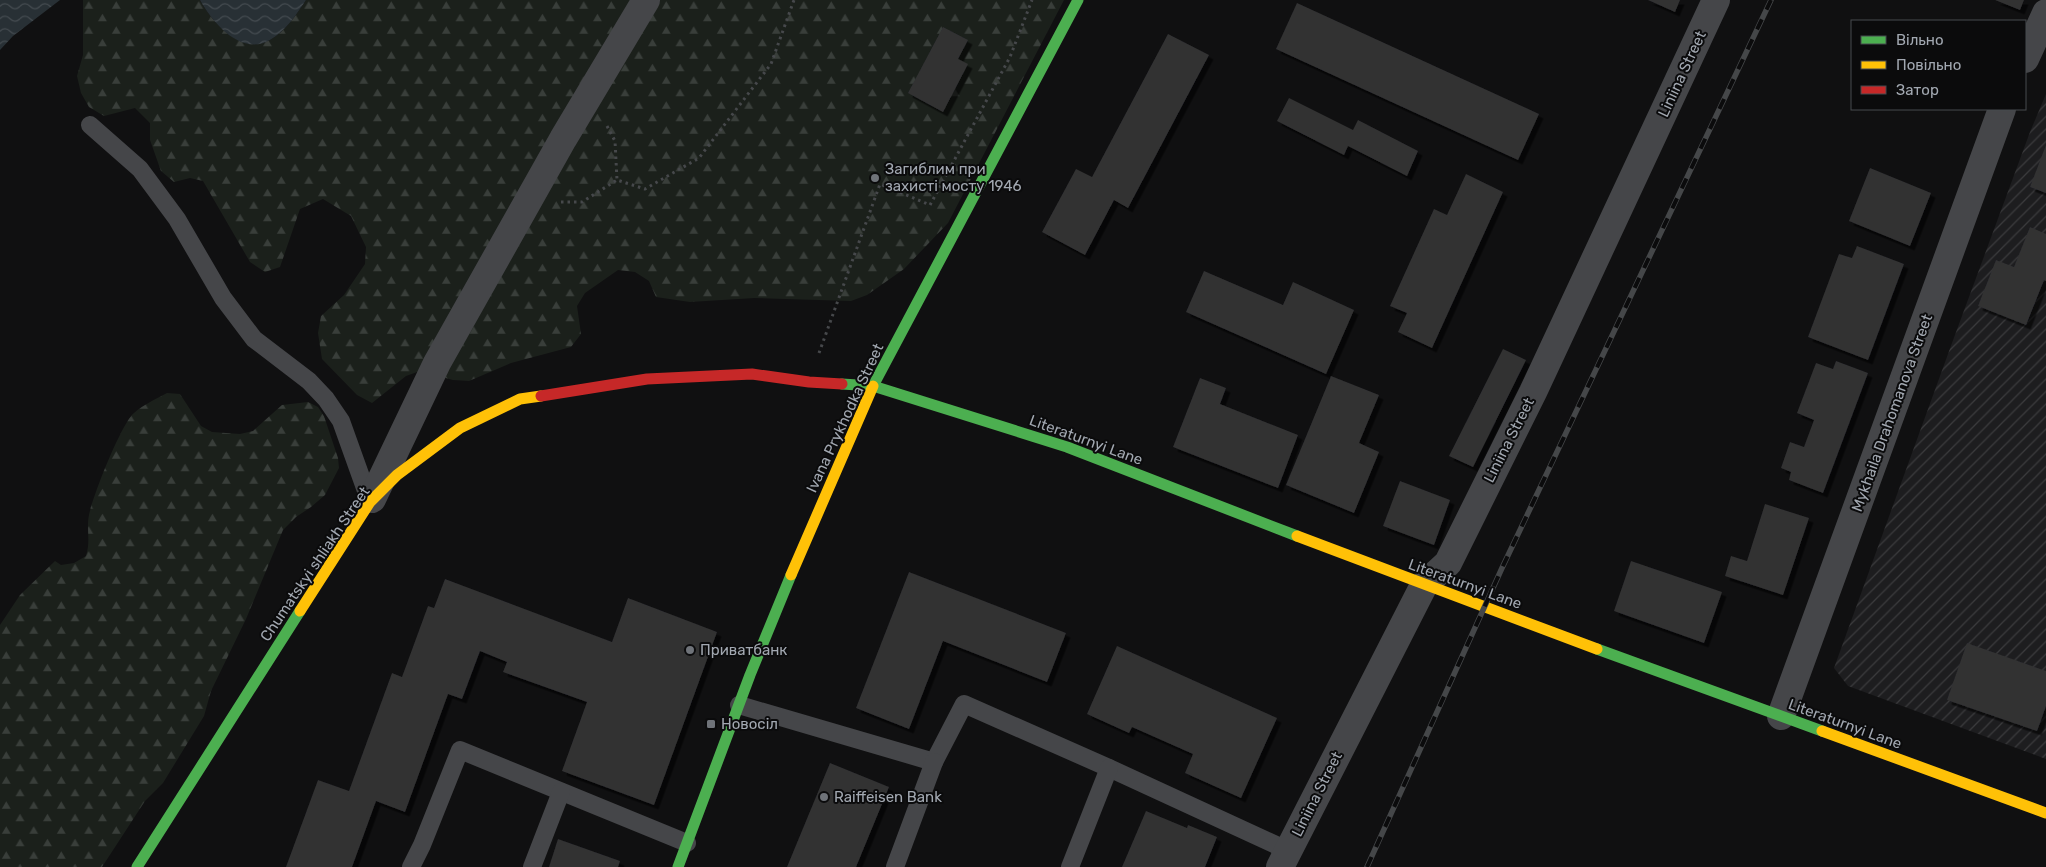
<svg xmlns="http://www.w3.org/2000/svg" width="2046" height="867" font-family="Rubik,sans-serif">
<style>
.industrial{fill:url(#industrial-furrows)}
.forest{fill:url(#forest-firs)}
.water{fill:url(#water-waves)}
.building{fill:#313133;filter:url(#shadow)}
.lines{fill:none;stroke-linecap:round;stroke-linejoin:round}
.path{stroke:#46484b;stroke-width:3;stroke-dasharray:2.5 4;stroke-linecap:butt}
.lane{stroke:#454649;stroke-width:18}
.street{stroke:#454649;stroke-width:28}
.fast{stroke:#4caf50;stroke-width:11}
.slow{stroke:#ffc107;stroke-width:11}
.jam{stroke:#c62828;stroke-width:11}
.rail-casing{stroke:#454749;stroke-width:5.5}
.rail{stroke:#0b0b0c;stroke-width:4;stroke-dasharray:11;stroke-linecap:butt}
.poi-dot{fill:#6f7379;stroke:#0b0b0c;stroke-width:2}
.labels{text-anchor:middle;stroke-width:4;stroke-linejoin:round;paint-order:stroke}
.street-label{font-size:15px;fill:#a2a8b1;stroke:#0b0b0c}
.poi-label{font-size:15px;fill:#a2a8b1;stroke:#0b0b0c;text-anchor:start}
</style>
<defs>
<pattern id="industrial-furrows" width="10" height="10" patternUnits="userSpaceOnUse" patternTransform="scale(1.25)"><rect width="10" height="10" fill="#1d1d1f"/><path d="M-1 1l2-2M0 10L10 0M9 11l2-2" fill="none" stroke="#3b3b3d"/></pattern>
<pattern id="forest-firs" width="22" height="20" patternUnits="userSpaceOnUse" patternTransform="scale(1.25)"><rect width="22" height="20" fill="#1b201b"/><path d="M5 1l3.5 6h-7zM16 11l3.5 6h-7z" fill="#393e3a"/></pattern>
<pattern id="water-waves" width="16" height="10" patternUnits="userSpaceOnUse" patternTransform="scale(1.25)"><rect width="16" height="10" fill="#283035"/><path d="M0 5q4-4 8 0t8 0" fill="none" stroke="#444b50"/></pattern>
<filter id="shadow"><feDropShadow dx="4.5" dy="4.5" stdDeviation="0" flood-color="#0009"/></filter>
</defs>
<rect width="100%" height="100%" fill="#101011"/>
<!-- industrial -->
<path class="industrial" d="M2046,94V759L1848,686L1834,668L1952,343L2030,132Z"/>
<!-- forest -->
<g class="forest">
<path d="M83,0H200C212,22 241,56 270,40C286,31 296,15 306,0H1064L948,223L904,269L867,295L851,301L754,298L690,302L656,297L649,281L635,272L618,270L585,293L577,306L581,334L571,347L511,363L469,381L453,380L420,371L406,376L372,403L357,395L322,359L318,333L321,316L344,295L365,264L366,247L351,216L323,199L300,209L280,267L265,272L250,262L203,181L190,178L174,182L161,171L150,140V123L135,108L104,116L89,107L81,93L77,76L83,55Z"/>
<path d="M167,393L180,394L201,426L212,432L240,434L253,431L282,405L308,402L318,407L324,416L338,458L339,468L325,495L311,507L296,517L283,530L246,619L211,691L204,716L163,783L145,801L102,867H0V625L20,595L55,561L61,565L74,563L86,556C91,540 86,530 89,515C93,496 121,424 134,413C143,405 156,399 167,393Z"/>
</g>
<!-- water -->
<g class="water">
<path d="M0,0H60L13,36L0,50Z"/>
<path d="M200,0H306C296,15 286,31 270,40C241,57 212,22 200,0Z"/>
</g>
<!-- building -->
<g class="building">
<path d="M1648,0H1680L1675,12Z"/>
<path d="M1995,0H2024L2020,10Z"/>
<path d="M1297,3L1539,114L1518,160L1276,49Z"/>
<path d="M943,27L968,40L958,59L968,64L943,112L908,93Z"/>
<path d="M1168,34L1209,55L1128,208L1114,200L1085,255L1042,232L1076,169L1092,177Z"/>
<path d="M1289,98L1353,130L1358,120L1418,151L1407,176L1348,146L1344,155L1277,121Z"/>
<path d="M2046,145V193L2030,187Z"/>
<path d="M1870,168L1931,193L1910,246L1849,221Z"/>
<path d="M1466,174L1503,192L1432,348L1398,332L1407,313L1390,306L1434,209L1447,215Z"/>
<path d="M2030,227L2046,234V281L2044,280L2026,325L1978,306L1996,260L2014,267Z"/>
<path d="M1857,246L1904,264L1868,360L1808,337L1839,254L1852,258Z"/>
<path d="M1204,271L1283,305L1293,282L1354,310L1326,374L1186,312Z"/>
<path d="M1503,349L1526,360L1473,467L1449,456Z"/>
<path d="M1836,361L1868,373L1823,493L1789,480L1791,472L1781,468L1790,442L1804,447L1814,420L1797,413L1816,363L1833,369Z"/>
<path d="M1331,376L1379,395L1359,443L1379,452L1354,513L1286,485Z"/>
<path d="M1200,378L1226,388L1220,404L1298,435L1278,488L1173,447Z"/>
<path d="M1400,481L1450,500L1434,545L1383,526Z"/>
<path d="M1765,504L1809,518L1783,595L1725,576L1731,556L1747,561Z"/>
<path d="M1631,561L1722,592L1704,643L1614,611Z"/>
<path d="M909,572L1066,633L1047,682L943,641L909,729L856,708Z"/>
<path d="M445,579L612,642L628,598L717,632L654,805L562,771L587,702L503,672L507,662L480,651L462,699L448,694L405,812L376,801L352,867H286L318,780L349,791L392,673L402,677L428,606L434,608Z"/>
<path d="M1967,643L2046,671V706L2037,731L1947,700Z"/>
<path d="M1117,646L1277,718L1241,798L1185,773L1193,754L1132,727L1129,733L1087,714Z"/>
<path d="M830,763L889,787L856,867H787Z"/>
<path d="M1146,811L1187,828L1188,825L1217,837L1205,867H1122Z"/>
<path d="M558,839L620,861L618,867H549Z"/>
</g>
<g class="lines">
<!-- path -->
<g class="path">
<path d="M607,126L615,141L617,180L645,189L699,158L771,64L794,0"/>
<path d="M561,202H582L617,180"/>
<path d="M819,353L880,184L930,205L1010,57L1032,0"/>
</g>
<!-- lane -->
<g class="lane">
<path d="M90,125L140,169L177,219L223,298L254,339L309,381L326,399L341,421L370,502"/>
<path d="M739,705L934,762L964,704L1109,768L1289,851"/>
<path d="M411,867L422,845L460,750L687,843"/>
<path d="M532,867L561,792"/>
<path d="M895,867L934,762"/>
<path d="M1070,867L1109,768"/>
</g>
<!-- street -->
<g class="street">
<path d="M2025,59L2046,13"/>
<path d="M372,499L437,363L563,139L646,0"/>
<path d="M1781,716L2002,109"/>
<path d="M1280,867L1424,585L1448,563L1533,392L1716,0"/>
</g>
<!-- fast -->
<g class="fast">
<path d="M842,384L873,386L1078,0"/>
<path d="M873,386L1067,447L1297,536"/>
<path d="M1597,649L1822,731"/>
<path d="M137,867L300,611"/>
<path d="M678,867L750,675L791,575"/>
</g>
<!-- slow -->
<g class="slow">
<path d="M1297,536L1597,649"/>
<path d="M791,575L873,386"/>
<path d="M300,611L370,502L397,475L460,428L520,399L541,396"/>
<path d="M1822,731L2046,813"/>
</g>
<!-- jam -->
<path class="jam" d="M541,396L647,379L752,374L809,382L842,384"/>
<!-- rail casing -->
<g class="rail-casing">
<path id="rail" d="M1367,867L1502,568L1771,0"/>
</g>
<!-- rail -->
<use href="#rail" class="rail"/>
</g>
<!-- markers -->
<g class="poi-dot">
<circle cx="875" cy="178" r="5"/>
<circle cx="690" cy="650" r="5"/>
<rect x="706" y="719" width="10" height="10" rx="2.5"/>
<circle cx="824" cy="797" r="5"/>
</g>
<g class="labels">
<!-- street labels -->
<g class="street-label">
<text transform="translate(1682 74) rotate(-65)" y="5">Liniina Street</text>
<text transform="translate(1892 413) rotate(-70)" y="5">Mykhaila Drahomanova Street</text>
<text transform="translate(845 418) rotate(-65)" y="5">Ivana Prykhodka Street</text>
<text transform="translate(1086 440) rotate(20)" y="5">Literaturnyi Lane</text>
<text transform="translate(1509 440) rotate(-63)" y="5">Liniina Street</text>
<text transform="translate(315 564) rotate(-56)" y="5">Chumatskyi shliakh Street</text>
<text transform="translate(1465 584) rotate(20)" y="5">Literaturnyi Lane</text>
<text transform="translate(1845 724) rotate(20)" y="5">Literaturnyi Lane</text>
<text transform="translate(1317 794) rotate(-63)" y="5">Liniina Street</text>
</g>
<!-- poi labels -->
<g class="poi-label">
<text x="885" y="174">Загиблим при<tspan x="885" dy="17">захисті мосту 1946</tspan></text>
<text x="700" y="655">Приватбанк</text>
<text x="721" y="729">Новосіл</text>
<text x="834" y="802">Raiffeisen Bank</text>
</g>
</g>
<!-- legend -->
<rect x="1851" y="20" width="175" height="90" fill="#0b0b0c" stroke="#474a4e"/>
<rect x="1861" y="36" width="25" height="8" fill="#4caf50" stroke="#474a4e"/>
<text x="1896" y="45" font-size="15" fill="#a2a8b1">Вільно</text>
<rect x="1861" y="61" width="25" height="8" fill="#ffc107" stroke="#474a4e"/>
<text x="1896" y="70" font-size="15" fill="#a2a8b1">Повільно</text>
<rect x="1861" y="86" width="25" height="8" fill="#c62828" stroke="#474a4e"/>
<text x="1896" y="95" font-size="15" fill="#a2a8b1">Затор</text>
</svg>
